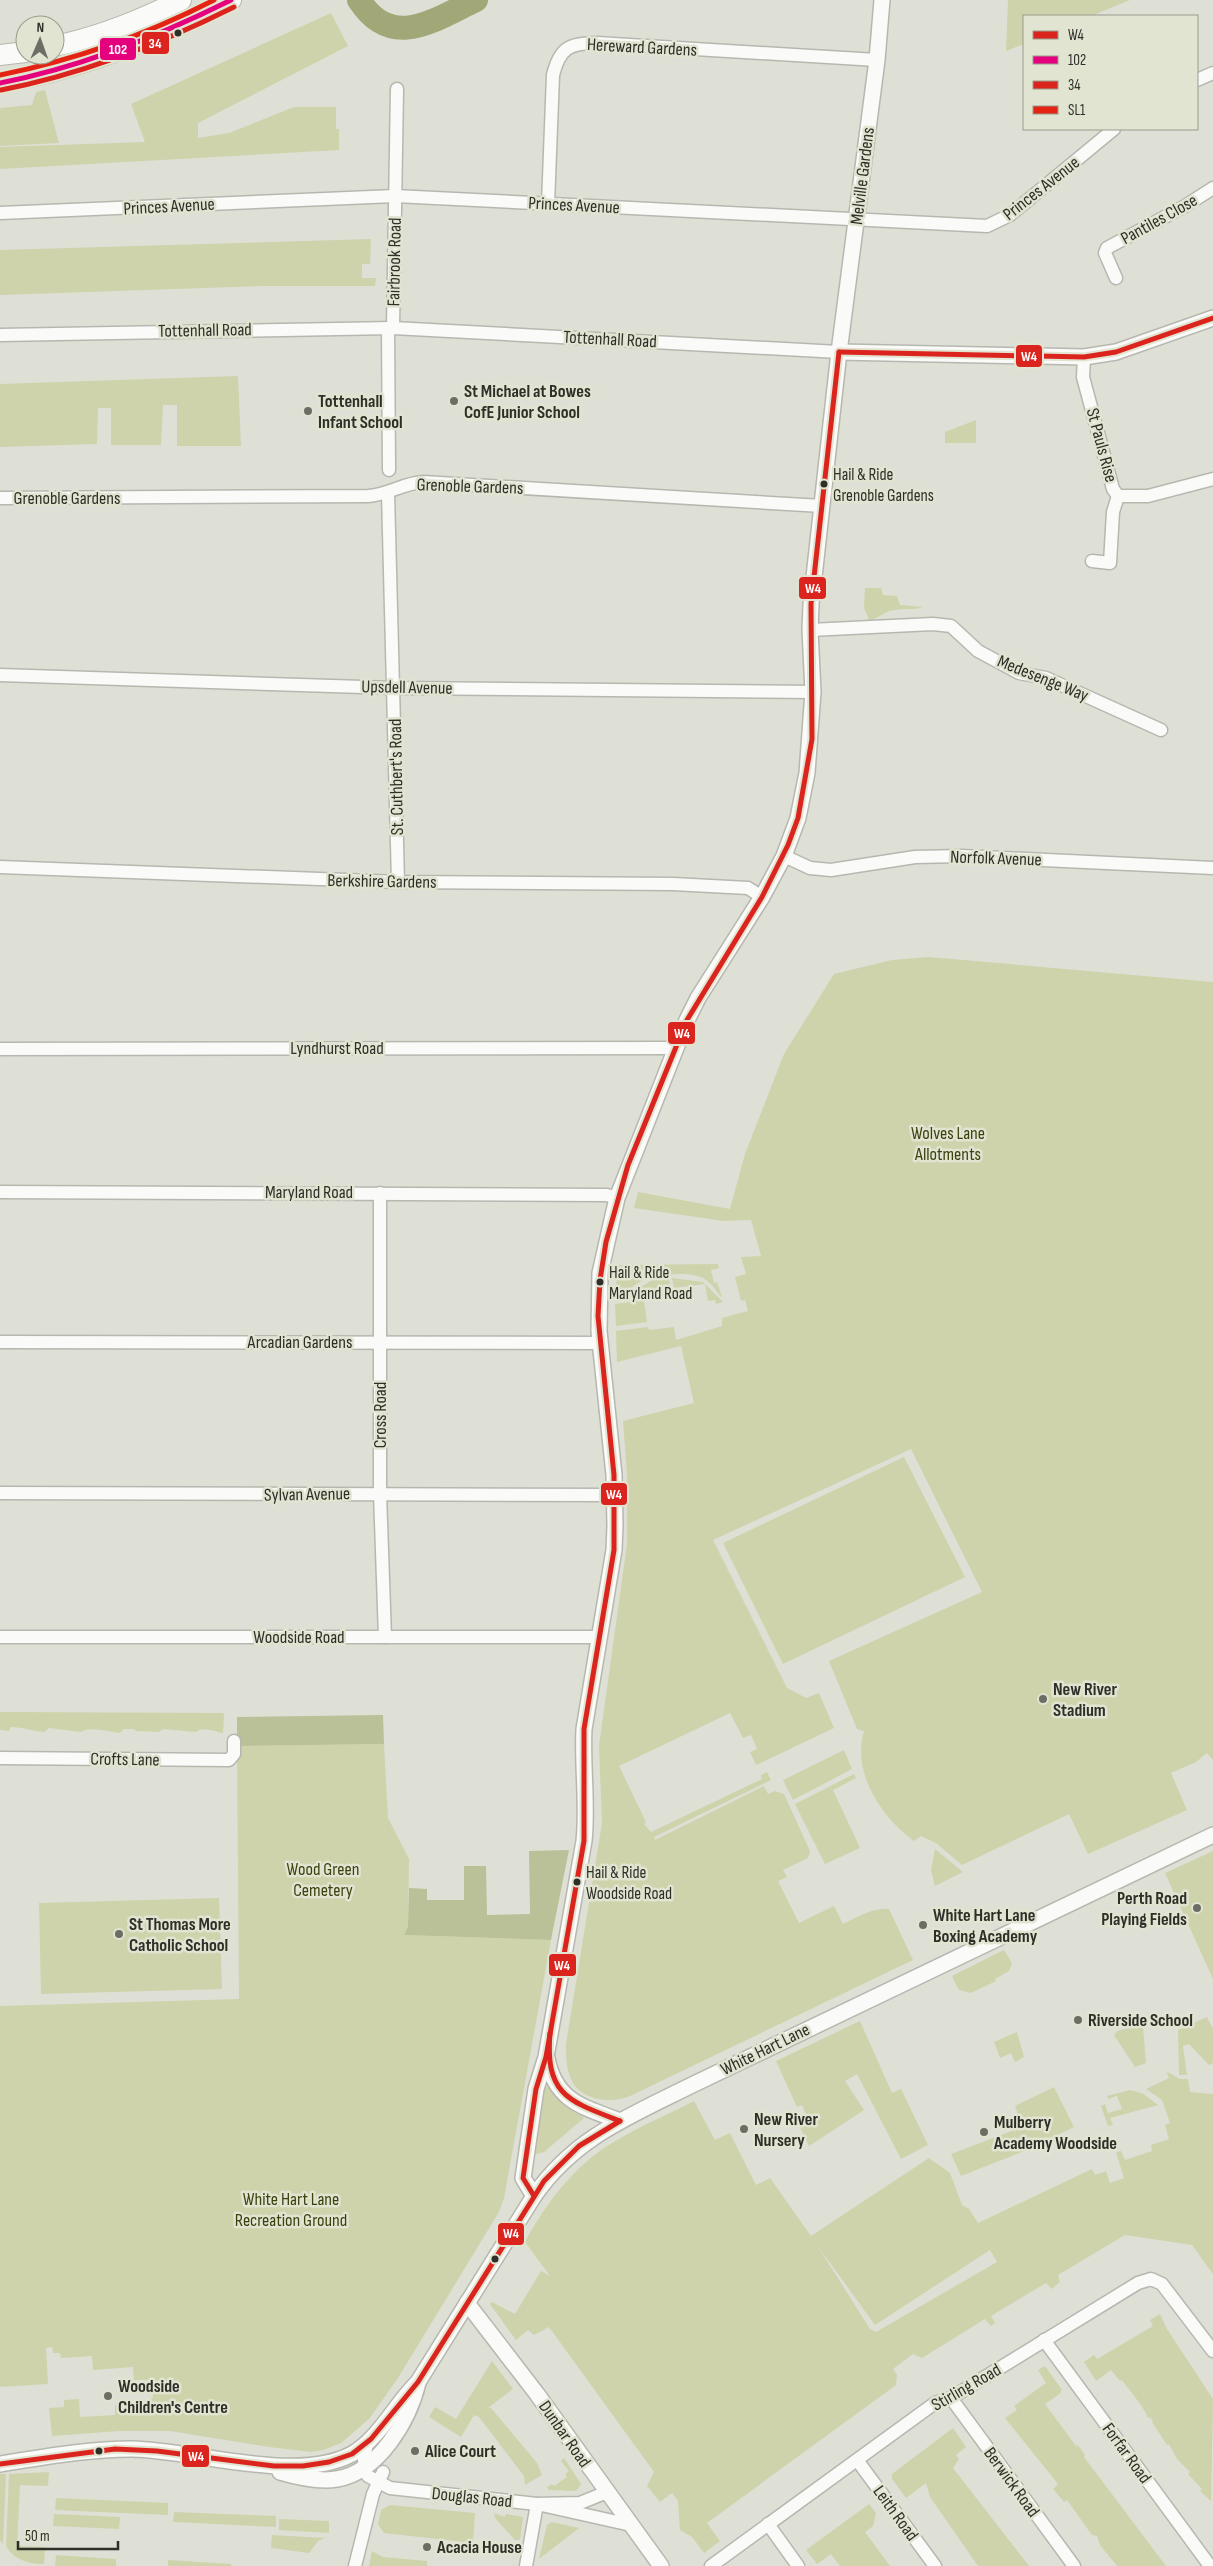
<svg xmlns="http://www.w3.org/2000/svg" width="1213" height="2566" font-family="'Sofia Sans Condensed',sans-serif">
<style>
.green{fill:#ced3ab;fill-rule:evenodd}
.forest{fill:#bac097}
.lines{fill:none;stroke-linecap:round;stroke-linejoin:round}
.river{stroke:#a1a776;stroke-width:24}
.minor-casing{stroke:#b6b8b0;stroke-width:15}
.tertiary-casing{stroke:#b6b8b0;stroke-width:18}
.trunk-casing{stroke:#b6b8b0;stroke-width:22}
.minor{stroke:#fafaf9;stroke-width:12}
.tertiary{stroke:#fafaf9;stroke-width:15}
.trunk{stroke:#fafaf9;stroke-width:20}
.bus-1-casing{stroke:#e1e4d1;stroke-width:9}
.bus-2-casing{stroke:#e1e4d1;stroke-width:9}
.bus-3-casing{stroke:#e1e4d1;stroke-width:9}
.bus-4-casing{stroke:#e1e4d1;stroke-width:9}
.bus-1{stroke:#dc241f;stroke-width:5}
.bus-2{stroke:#e5007d;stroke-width:5}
.bus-3{stroke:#dc241f;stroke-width:5}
.bus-4{stroke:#e42313;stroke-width:5}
.bus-dot{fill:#2e2f28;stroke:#e1e4d1;stroke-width:2}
.poi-dot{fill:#6c6d65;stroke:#e1e4d1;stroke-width:2}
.labels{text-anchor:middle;stroke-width:5;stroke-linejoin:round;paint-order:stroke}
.bus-label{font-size:17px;fill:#2e2f28;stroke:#e1e4d1;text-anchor:start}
.street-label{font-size:18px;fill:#2e2f28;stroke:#e1e4d1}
.poi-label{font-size:18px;font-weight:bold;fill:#2e2f28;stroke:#e1e4d1;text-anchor:start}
.park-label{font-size:18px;fill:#3c410d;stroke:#e1e4d1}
.line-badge{stroke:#e1e4d1;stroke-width:2}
.badge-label{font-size:14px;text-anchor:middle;font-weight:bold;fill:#fff}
</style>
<rect width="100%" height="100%" fill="#dee0d5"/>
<!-- green -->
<g class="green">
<path d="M1008,0H1130L1091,16H1024V44L1006,51Z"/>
<path d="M331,13L348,46L198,123V138L229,133L294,107H336V129H339V150L0,169V147L145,142L131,104Z"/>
<path d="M45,90L59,143L0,146V108L32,105L36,92Z"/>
<path d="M371,239L370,264H362V278H376L375,286H265L0,295V250Z"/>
<path d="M238,376L241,446H177V405H163L161,445H111V408H98L97,444L0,447V384Z"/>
<path d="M976,420V443H945V432Z"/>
<path d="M865,588H881L883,595L897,596L900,605L923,607C913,611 899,607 887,612C880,615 877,619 869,620L864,608Z"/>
<path d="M929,957L1213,982V1760L1207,1753L1196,1762L1171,1773L1187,1810L1088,1854L1069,1814L962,1865L936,1843L921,1836L914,1841C882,1818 851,1772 864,1731L857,1729L829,1661L982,1592L911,1449L713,1540L787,1688L806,1698L819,1693L834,1728L756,1765L750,1752L757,1749L751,1735L743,1738L730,1713L619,1766L646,1822L644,1824L651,1832L762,1779L761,1775L767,1772L771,1780L654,1837L655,1840L764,1786L768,1794L775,1791L784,1794L810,1851L808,1858L783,1870L787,1877L778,1881L799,1923L834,1906L843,1924C857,1917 874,1907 889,1909L913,1960L630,2096C612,2104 580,2101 571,2079C566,2068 566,2055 566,2044L602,1823L599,1746L627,1544V1474L623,1421L694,1403L681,1346L617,1362L616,1331L648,1327L649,1330L674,1327L676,1340L722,1326V1318L748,1311L745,1300L741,1301L735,1277L746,1274L741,1257L761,1256L751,1220L724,1221L634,1208L638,1192L730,1209L745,1154L784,1054L834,974L892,960Z"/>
<path d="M718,1264L719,1268L711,1270L714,1283L717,1282L722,1298C717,1292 712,1284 706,1280C694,1270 654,1274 641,1281C632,1286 626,1295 615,1296L618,1265Z"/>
<path d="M669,1278L670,1288L630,1294L652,1280Z"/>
<path d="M672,1278L703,1282L723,1302L716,1304L715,1300L708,1301L705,1284L674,1288Z"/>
<path d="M644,1300L647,1322L616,1326L615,1304Z"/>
<path d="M904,1457L965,1577L783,1664L723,1543Z"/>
<path d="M0,1712L224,1713L223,1733C214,1732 204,1726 196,1732L163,1729L159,1732L136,1731L134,1729H124L120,1733C108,1732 90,1726 81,1732L49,1728L44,1732C32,1731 22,1727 11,1727L9,1731L0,1730Z"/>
<path d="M384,1744L388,1818L409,1859L408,1926L404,1935L551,1940L504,2198L499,2212L398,2378L369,2419L341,2443L323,2450L311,2452L269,2447L170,2431H119L52,2436L49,2408L64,2407V2400L79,2399L80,2417L115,2415V2405L148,2403V2399L153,2398L152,2383L148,2384V2380H134L133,2367L93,2370L92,2356L61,2358L60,2353H53L52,2347L46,2348L48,2384L0,2387V2006L239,1999L237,1746Z"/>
<path d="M844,1750L852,1769L793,1800L783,1780Z"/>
<path d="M854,1774L856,1778L833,1790L860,1848L825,1864L795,1804Z"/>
<path d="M935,1849L963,1872L935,1886L931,1870Z"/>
<path d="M1213,1851V1979L1165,1873Z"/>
<path d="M219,1898L222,1989L41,1994L39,1903Z"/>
<path d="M1004,1950L1012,1963L1009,1971L995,1979L996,1981L971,1993L959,1990L952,1976Z"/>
<path d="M1207,2017L1213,2029V2063L1209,2065L1189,2044L1183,2046L1187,2075H1179L1178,2030Z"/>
<path d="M860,2021L892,2093L901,2089L928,2145L901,2159L857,2074L845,2081L864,2110L809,2146L798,2123L808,2119L802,2105L797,2107L776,2061Z"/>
<path d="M1141,2025L1143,2027L1146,2063L1135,2067L1114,2035L1117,2031Z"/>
<path d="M1017,2032L1024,2057L1015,2062L1011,2053L1000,2058L994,2042Z"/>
<path d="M1166,2071L1180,2079H1188L1190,2092L1213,2094V2274L1192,2245L1125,2235L1058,2275L1060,2282L1052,2289L1046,2283L991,2316L995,2323L991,2326L985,2319L922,2358L913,2354L893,2369L897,2375L896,2385L707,2523L720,2541L704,2553L692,2537L680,2530L678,2501L672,2493L660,2502L647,2486L654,2472L549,2327L534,2335L528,2330L516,2340L490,2304L492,2302L515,2314L541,2271L550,2276L525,2242C545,2204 575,2165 612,2143C638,2127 667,2115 694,2101L715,2140L730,2133L756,2185L770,2178L811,2236L929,2158L950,2173L962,2205L969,2209L978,2223L1092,2169L1095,2175L1106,2171L1110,2183L1124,2178L1116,2152L1121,2151L1125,2160L1152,2151L1151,2145L1169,2139L1165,2125L1170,2123L1162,2100L1146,2089L1169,2078ZM817,2245L875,2325L990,2250L997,2262L876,2332L870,2329Z"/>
<path d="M543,2087H551L584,2118L544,2152L536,2154L533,2150Z"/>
<path d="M1054,2087L1074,2127L1024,2151L961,2176L951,2154L1022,2127L1015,2106Z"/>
<path d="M1130,2090L1142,2093L1158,2105L1110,2118L1113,2125L1108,2126L1101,2106L1105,2104L1108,2113L1122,2109L1117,2096L1108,2099L1107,2096Z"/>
<path d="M1160,2314L1167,2329L1213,2399L1211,2501L1200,2491L1202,2489L1188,2474L1190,2472L1177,2459L1169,2444L1167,2445L1152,2422L1153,2421L1150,2417L1148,2418C1145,2408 1130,2391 1122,2380L1120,2381L1111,2370L1096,2381L1084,2362L1094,2355L1097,2359L1153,2326L1150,2320Z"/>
<path d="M492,2361L513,2389L488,2408H491L537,2463L542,2475L525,2485L524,2476L479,2417L474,2415L461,2437L429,2417L435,2407L456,2419Z"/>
<path d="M1045,2366L1062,2390L1060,2392L1061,2393L1045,2404L1076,2446L1078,2445L1085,2455L1084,2457L1166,2566H1117L1100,2545L1097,2536L1092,2535L1067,2500L1064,2502L1053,2489L1058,2484L1005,2418L1017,2410L1014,2406L1046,2383L1038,2370Z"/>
<path d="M953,2428L966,2447L956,2455L959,2459L953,2468L1029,2566H978L930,2497L926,2483L906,2498L892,2479V2474Z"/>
<path d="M564,2458L581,2484L576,2491L549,2490L547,2487L552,2484L554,2486L567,2477L565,2474L569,2471L561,2461Z"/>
<path d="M49,2472L48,2486L20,2485L17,2546L45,2547L44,2564C29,2565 13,2559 6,2546L9,2474Z"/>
<path d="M0,2474H6L3,2545L0,2540Z"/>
<path d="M56,2498L168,2503V2515L55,2510Z"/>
<path d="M869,2504L876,2513L873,2526L865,2532L890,2566H840L831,2554L817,2564L806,2550Z"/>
<path d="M390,2505L475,2513L473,2543L384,2533L378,2524L381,2510Z"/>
<path d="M174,2512L276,2516V2527L173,2522Z"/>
<path d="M494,2513L505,2517L506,2514L523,2517L520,2540H515L495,2518Z"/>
<path d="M54,2514L120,2517L119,2529L53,2526Z"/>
<path d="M279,2519L329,2521V2533L279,2530Z"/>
<path d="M552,2522L579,2528L539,2559L547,2525Z"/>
<path d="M272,2535L325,2538L318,2541L309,2553L271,2548Z"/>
<path d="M372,2551L383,2557L427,2561V2566H369Z"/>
<path d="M56,2555L116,2559V2566H55Z"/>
<path d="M168,2560L231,2564V2566H168Z"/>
</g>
<!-- forest -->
<g class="forest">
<path d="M383,1715L384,1744L237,1746V1717Z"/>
<path d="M569,1850L551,1940L404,1935L408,1926L409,1888L427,1889V1900H464V1866H486L487,1915L530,1914L529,1851Z"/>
</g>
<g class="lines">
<!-- river -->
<path class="river" d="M359,0C392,51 434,20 476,0"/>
<!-- minor casing -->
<g class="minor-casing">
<g id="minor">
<path d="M1197,80L1213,73"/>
<path d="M548,204L553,75C560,47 570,43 597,43L877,60"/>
<path d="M0,213L395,196L987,226L1010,215L1114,129"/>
<path d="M1116,278L1105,253L1107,248L1185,206L1213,188"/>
<path d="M388,328L389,470"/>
<path d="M393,328L397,89"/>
<path d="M0,335L393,328L839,352"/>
<path d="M1084,357L1083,377L1113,489L1118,496H1148L1213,479"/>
<path d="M388,493L398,882"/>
<path d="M0,498L368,496C388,495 403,483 423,482L822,506"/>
<path d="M1092,561L1110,563L1113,512L1118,496"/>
<path d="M810,630L933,624L951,626L978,651L1019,673L1046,678L1161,730"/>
<path d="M0,675L394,688L813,692"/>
<path d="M784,856L810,868L831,870L915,857L961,856L1213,868"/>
<path d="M0,867L398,882L673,884L748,888L762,897"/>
<path d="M0,1049L675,1048"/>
<path d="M0,1192L607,1195L617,1198"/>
<path d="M380,1193V1493L385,1637"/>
<path d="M0,1342L600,1343"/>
<path d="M0,1493L614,1495"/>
<path d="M0,1637H599"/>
<path d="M0,1758L229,1760L234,1754V1741"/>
<path d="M1044,2340L1210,2566"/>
<path d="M951,2398L1074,2566"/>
<path d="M367,2443L364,2460L365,2471L368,2476L390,2488L537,2504L631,2525"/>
<path d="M857,2460L935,2566"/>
<path d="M768,2524L798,2566"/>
<path d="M355,2566L373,2494L383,2472"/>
<path d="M526,2566L537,2504L580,2503L607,2492"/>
<path d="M711,2566L935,2403L951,2398L1138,2283L1151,2279L1162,2284L1213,2351"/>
</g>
</g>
<!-- tertiary casing -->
<g class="tertiary-casing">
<g id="tertiary">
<path d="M839,352L1084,357L1116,352L1213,318"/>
<path d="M547,2058C555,2101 583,2107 620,2121"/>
<path d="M534,2196L523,2178L536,2089L546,2057L584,1841C588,1804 582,1767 584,1729L614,1550L615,1526L614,1475L599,1331L600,1273L617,1198L687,1020L698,998L762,897L784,856L798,818L807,773L813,692L810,630L811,604L839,352L877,60L882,0"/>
<path d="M467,2303L537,2394L661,2566"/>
<path d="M0,2464C44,2457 87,2449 132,2449C195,2450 296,2484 352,2454C379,2439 396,2403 418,2382L534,2196C575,2137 630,2116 692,2085L1213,1835"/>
<path d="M280,2472C297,2477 319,2482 337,2479C379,2472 409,2420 418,2383"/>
</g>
</g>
<!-- trunk casing -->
<g class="trunk-casing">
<g id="trunk">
<path d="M55,46C99,37 141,20 181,0"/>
<path d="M0,55L25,52"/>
<path d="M0,83C82,69 158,38 231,0"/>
</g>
</g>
<!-- minor -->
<use href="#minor" class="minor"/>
<!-- tertiary -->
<use href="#tertiary" class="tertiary"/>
<!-- trunk -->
<use href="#trunk" class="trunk"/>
<!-- bus-1 casing -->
<g class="bus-1-casing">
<g id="bus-1">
<path d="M839,352L1084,357L1116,352L1213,318"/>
<path d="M550,2033C545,2095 568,2101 620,2121"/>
<path d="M534,2196L523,2178L536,2089L546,2057L584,1841V1729L614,1550V1475L598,1316L600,1280L606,1242L628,1165L687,1020L762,897L788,845L798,818L812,739L811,604L839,352"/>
<path d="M0,2464L115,2449L157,2451L274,2466H303L329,2462L352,2454L371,2439L418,2382L544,2181L579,2146L620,2121"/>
</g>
</g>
<!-- bus-2 casing -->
<g class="bus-2-casing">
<path id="bus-2" d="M0,83C82,67 157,37 231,0"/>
</g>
<!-- bus-3 casing -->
<g class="bus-3-casing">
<path id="bus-3" d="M1,90C84,74 160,44 234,7"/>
</g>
<!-- bus-4 casing -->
<g class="bus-4-casing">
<path id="bus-4" d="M0,75C75,60 146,35 214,0"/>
</g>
<!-- bus-1 -->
<use href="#bus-1" class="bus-1"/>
<!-- bus-2 -->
<use href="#bus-2" class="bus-2"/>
<!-- bus-3 -->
<use href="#bus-3" class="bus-3"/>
<!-- bus-4 -->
<use href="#bus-4" class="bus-4"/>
</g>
<!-- markers -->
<g class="bus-dot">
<circle cx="178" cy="33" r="4.5"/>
<circle cx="824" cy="484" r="4.5"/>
<circle cx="600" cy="1282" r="4.5"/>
<circle cx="577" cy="1882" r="4.5"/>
<circle cx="495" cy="2259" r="4.5"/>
<circle cx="99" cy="2451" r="4.5"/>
</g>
<g class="poi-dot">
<circle cx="454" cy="401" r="5"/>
<circle cx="308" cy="411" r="5"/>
<circle cx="1043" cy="1699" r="5"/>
<circle cx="1197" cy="1908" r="5"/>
<circle cx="923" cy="1925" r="5"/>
<circle cx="119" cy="1934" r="5"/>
<circle cx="1078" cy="2020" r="5"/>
<circle cx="744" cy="2129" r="5"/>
<circle cx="984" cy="2132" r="5"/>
<circle cx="108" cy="2396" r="5"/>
<circle cx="415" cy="2451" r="5"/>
<circle cx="427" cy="2547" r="5"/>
</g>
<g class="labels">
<!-- bus labels -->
<g class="bus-label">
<text x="833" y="480">Hail &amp; Ride<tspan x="833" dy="21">Grenoble Gardens</tspan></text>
<text x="609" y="1278">Hail &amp; Ride<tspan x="609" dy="21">Maryland Road</tspan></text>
<text x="586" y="1878">Hail &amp; Ride<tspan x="586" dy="21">Woodside Road</tspan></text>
</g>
<!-- street labels -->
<g class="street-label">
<text transform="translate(642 47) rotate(3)" y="6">Hereward Gardens</text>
<text transform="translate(862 176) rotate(-83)" y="6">Melville Gardens</text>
<text transform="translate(1041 188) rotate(-38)" y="6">Princes Avenue</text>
<text transform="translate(574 205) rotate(3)" y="6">Princes Avenue</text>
<text transform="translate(169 206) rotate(-3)" y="6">Princes Avenue</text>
<text transform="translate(1159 219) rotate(-29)" y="6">Pantiles Close</text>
<text transform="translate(394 262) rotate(-89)" y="6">Fairbrook Road</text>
<text transform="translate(205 330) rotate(-1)" y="6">Tottenhall Road</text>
<text transform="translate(610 339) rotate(3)" y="6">Tottenhall Road</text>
<text transform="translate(1102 445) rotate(75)" y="6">St Pauls Rise</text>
<text transform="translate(470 486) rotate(2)" y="6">Grenoble Gardens</text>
<text x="67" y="504">Grenoble Gardens</text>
<text transform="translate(1043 678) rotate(22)" y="6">Medesenge Way</text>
<text transform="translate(407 687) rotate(1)" y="6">Upsdell Avenue</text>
<text transform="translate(396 777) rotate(-91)" y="6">St. Cuthbert's Road</text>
<text transform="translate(996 858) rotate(2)" y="6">Norfolk Avenue</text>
<text transform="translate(382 881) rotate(1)" y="6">Berkshire Gardens</text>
<text x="337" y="1054">Lyndhurst Road</text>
<text x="309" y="1198">Maryland Road</text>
<text x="300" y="1348">Arcadian Gardens</text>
<text transform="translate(380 1415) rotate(-90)" y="6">Cross Road</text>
<text transform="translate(307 1494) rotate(-1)" y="6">Sylvan Avenue</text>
<text x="299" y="1643">Woodside Road</text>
<text transform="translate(125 1759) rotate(1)" y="6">Crofts Lane</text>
<text transform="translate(765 2049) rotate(-26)" y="6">White Hart Lane</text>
<text transform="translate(966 2387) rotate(-30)" y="6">Stirling Road</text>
<text transform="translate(565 2434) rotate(55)" y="6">Dunbar Road</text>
<text transform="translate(1127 2453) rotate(54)" y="6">Forfar Road</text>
<text transform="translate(1012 2482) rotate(54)" y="6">Berwick Road</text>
<text transform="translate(472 2497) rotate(6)" y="6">Douglas Road</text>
<text transform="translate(896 2513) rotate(54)" y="6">Leith Road</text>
</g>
<!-- poi labels -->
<g class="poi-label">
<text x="464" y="397">St Michael at Bowes<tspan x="464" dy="21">CofE Junior School</tspan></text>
<text x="318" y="407">Tottenhall<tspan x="318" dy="21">Infant School</tspan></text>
<text x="1053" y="1695">New River<tspan x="1053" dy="21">Stadium</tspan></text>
<text x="1187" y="1904" text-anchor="end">Perth Road<tspan x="1187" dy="21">Playing Fields</tspan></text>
<text x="933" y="1921">White Hart Lane<tspan x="933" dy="21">Boxing Academy</tspan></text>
<text x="129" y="1930">St Thomas More<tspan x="129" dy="21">Catholic School</tspan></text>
<text x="1088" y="2026">Riverside School</text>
<text x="754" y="2125">New River<tspan x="754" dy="21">Nursery</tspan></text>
<text x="994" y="2128">Mulberry<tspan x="994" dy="21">Academy Woodside</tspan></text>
<text x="118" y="2392">Woodside<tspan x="118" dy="21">Children's Centre</tspan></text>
<text x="425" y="2457">Alice Court</text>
<text x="437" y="2553">Acacia House</text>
</g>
<!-- park labels -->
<g class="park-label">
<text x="948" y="1139">Wolves Lane<tspan x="948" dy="21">Allotments</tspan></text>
<text x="323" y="1875">Wood Green<tspan x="323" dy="21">Cemetery</tspan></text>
<text x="291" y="2205">White Hart Lane<tspan x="291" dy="21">Recreation Ground</tspan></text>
</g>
</g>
<g class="line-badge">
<rect x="141" y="31" width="29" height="24" rx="5" fill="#dc241f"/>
<rect x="99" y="37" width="38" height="24" rx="5" fill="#e5007d"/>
<rect x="1015" y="344" width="28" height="24" rx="5" fill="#dc241f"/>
<rect x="798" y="576" width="29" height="24" rx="5" fill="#dc241f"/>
<rect x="667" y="1021" width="29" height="24" rx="5" fill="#dc241f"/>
<rect x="600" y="1482" width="28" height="24" rx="5" fill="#dc241f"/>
<rect x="548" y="1953" width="29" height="24" rx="5" fill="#dc241f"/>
<rect x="497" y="2222" width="28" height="24" rx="5" fill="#dc241f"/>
<rect x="181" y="2444" width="29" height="24" rx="5" fill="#dc241f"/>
</g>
<g class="badge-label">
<text x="155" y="48">34</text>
<text x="118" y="54">102</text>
<text x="1029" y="361">W4</text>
<text x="813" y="593">W4</text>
<text x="682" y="1038">W4</text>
<text x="614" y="1499">W4</text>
<text x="562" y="1970">W4</text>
<text x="511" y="2238">W4</text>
<text x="196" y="2461">W4</text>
</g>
<!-- legend -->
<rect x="1023" y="15" width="175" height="115" fill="#e1e4d1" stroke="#999c8d"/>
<rect x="1033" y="31" width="25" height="8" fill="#dc241f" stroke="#999c8d"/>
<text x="1068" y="40" font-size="15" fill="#2e2f28">W4</text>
<rect x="1033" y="56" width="25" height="8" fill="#e5007d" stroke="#999c8d"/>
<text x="1068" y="65" font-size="15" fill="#2e2f28">102</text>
<rect x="1033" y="81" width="25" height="8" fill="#dc241f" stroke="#999c8d"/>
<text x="1068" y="90" font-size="15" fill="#2e2f28">34</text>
<rect x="1033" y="106" width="25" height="8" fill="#e42313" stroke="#999c8d"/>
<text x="1068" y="115" font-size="15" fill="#2e2f28">SL1</text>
<!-- north arrow -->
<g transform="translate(40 40) rotate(2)"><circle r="24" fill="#e1e4d1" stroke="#999c8d"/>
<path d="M0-4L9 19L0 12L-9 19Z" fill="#6c6d65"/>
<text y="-8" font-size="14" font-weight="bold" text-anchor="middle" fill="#2e2f28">N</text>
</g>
<!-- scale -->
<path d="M18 2541v8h100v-8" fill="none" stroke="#2e2f28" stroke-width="2.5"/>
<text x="25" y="2541" font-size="15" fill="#2e2f28" stroke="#e1e4d1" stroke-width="4" paint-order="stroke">50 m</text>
</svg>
